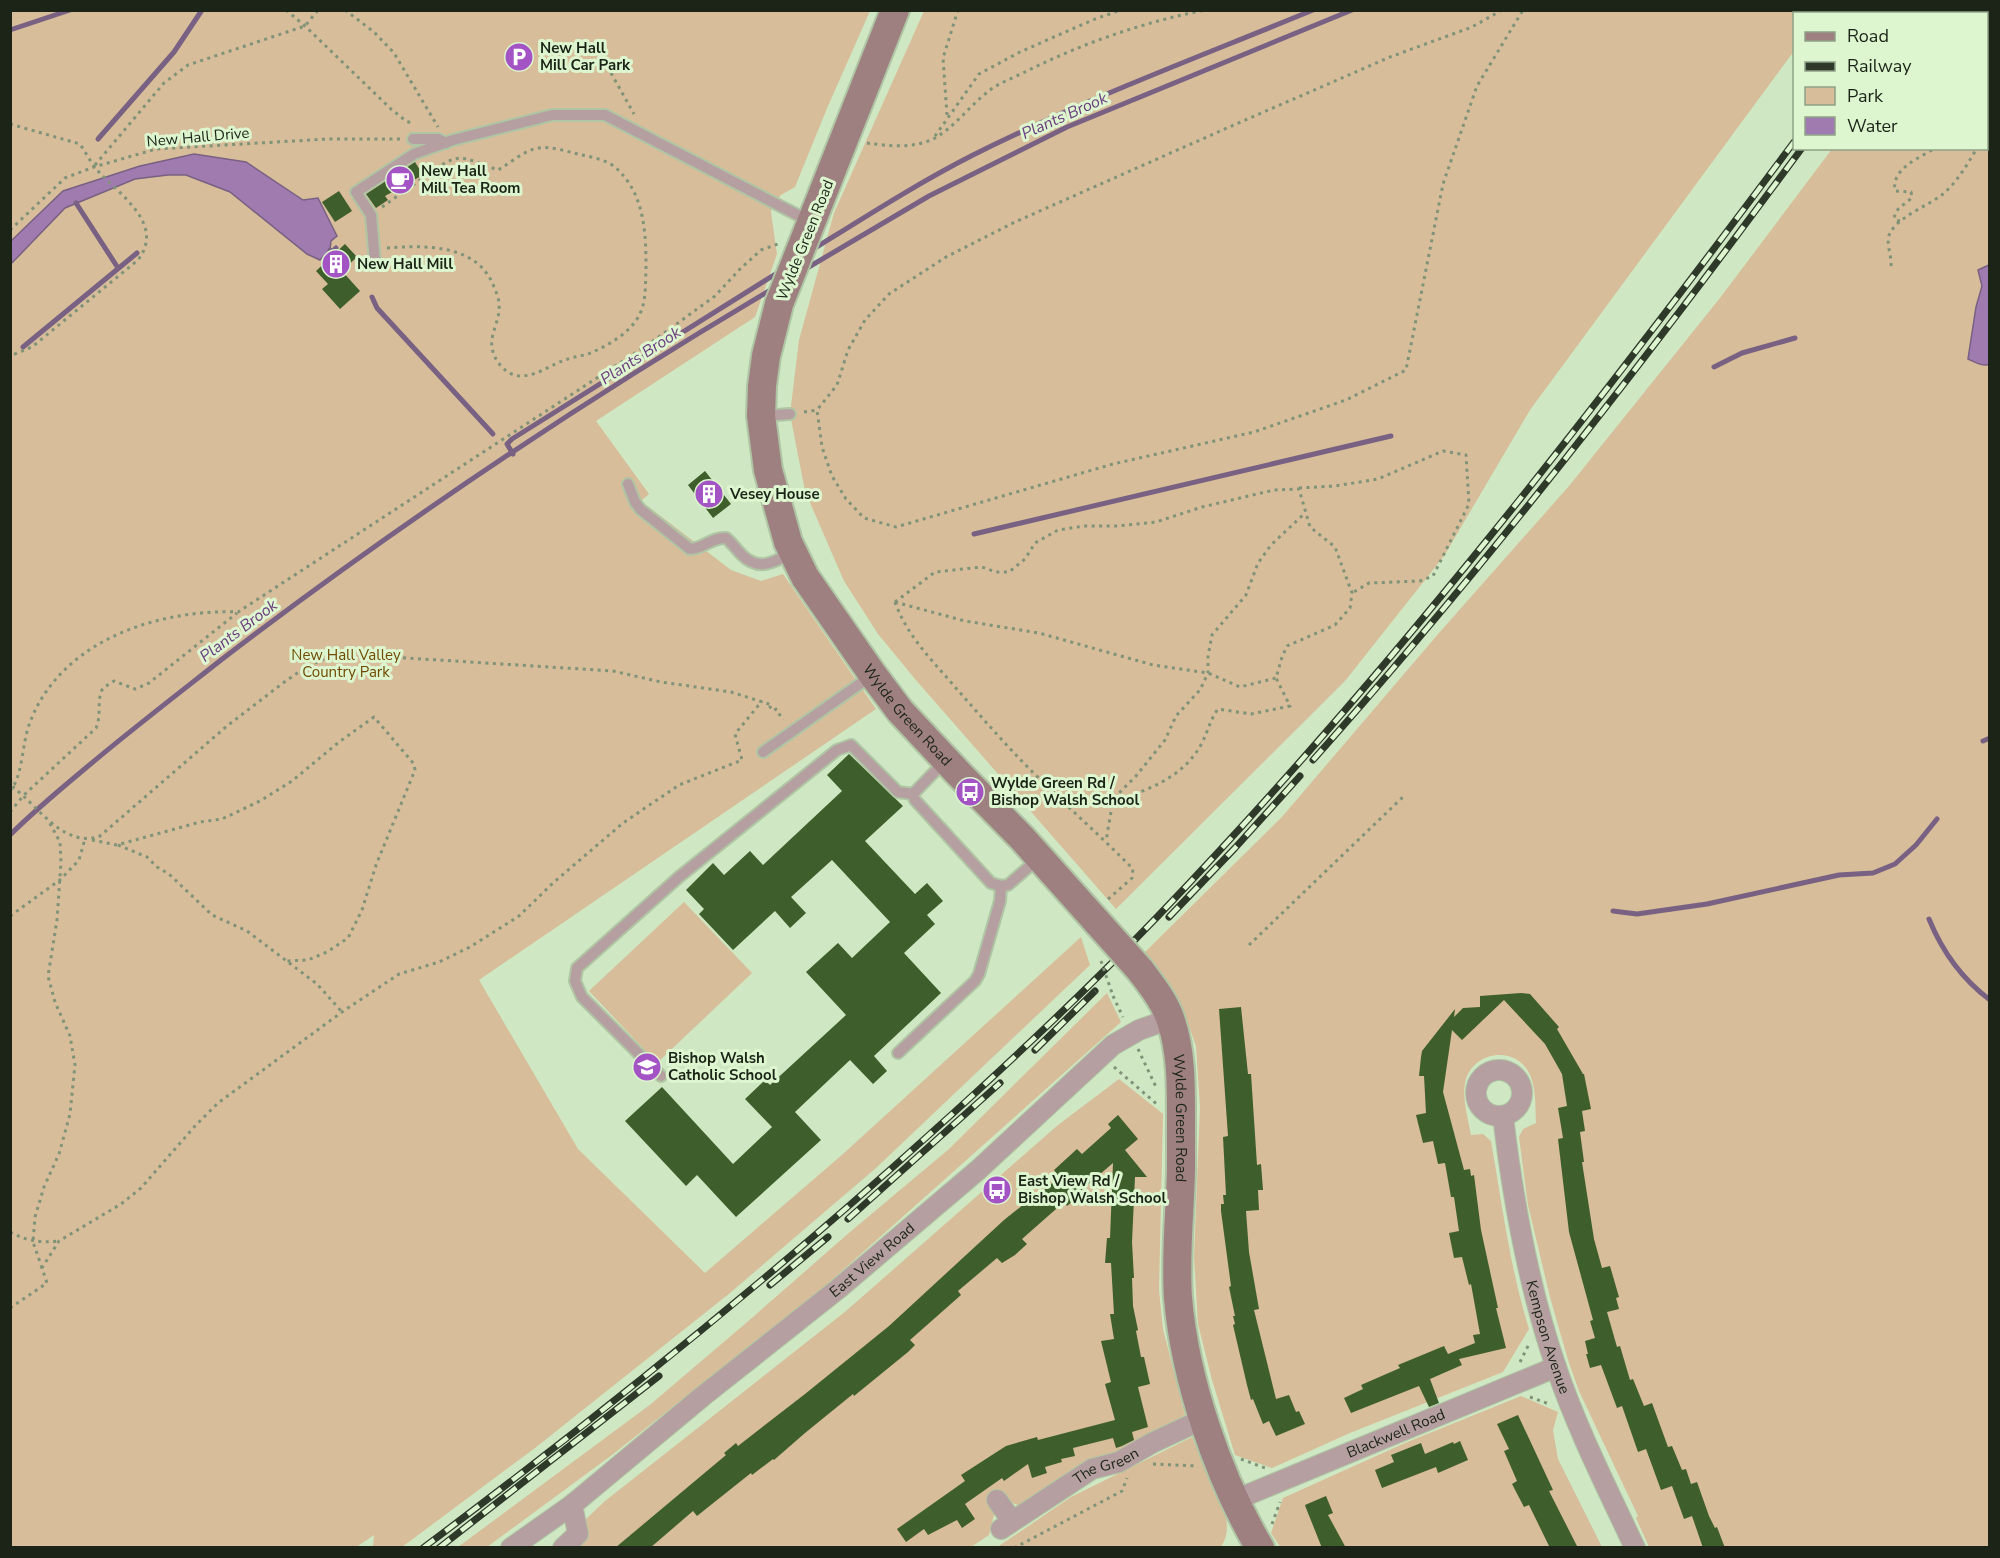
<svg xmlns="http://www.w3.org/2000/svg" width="2000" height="1558" font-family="'Nunito Sans',sans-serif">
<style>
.green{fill:#d7bd99}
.water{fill:#a07bb0;stroke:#786182;stroke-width:1.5}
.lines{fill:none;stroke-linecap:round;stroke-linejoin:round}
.stream{stroke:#786182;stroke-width:5}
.building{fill:#3e5f2c}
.lane-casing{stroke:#afc5a4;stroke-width:14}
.street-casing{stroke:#afc5a4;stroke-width:22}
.secondary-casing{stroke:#afc5a4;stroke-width:32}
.path{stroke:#809278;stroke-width:3;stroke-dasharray:3 4.5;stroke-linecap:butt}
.lane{stroke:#b59fa0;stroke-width:10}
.street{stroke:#b59fa0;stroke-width:20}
.secondary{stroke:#9f8081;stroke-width:28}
.rail-casing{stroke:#2f392a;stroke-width:7}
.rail{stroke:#ddf6d0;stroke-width:4.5;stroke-dasharray:14;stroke-linecap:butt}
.secondary-bridge-casing{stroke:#afc5a4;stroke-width:32;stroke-linecap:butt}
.path-bridge{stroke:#809278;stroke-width:3;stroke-dasharray:3 4.5;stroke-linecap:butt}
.secondary-bridge{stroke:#9f8081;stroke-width:28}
.labels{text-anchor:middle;stroke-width:6;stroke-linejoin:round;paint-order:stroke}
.poi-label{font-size:15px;font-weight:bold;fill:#1b2417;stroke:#ddf6d0;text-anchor:start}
.street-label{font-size:15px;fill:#1b2417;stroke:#ddf6d0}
.park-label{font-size:15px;fill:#704a00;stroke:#ddf6d0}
.water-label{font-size:16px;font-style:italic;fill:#6b3c7f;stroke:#ddf6d0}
</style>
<rect width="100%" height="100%" fill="#cfe8c3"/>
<!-- green -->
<g class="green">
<path d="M11,11H870L828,106L795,187L781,195L773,204L771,212L777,254L755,317L596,421L649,494L641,501L731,570L761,581L783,574L876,709L479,980L578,1149L705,1273L843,1154L1081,937L1090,965L876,1168L730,1293L535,1448L402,1547H373L374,1535L355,1548L11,1547Z"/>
<path d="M924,11H1825L1822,13L1794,14V51L1530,410L1444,556L1345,681L1116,909L915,679L878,634L844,581L805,491L790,414L799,340L834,213Z"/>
<path d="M1931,11H1989V1547H1649L1636,1518L1638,1516L1579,1391L1568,1360L1550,1297L1528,1205L1519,1137L1523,1129L1536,1123C1535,1106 1537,1083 1526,1068C1510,1046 1474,1053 1466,1079C1461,1096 1468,1118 1471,1135L1483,1134L1491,1141C1502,1204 1510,1268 1529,1329L1503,1372L1350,1433L1272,1468L1235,1455L1212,1380L1198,1324L1194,1257L1200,1107L1196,1046L1184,1012L1142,955L1281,818L1439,633L1569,486L1720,298L1832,149L1986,148V14L1929,13Z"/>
<path d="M684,902L752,973L657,1063L589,991Z"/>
<path d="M1107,993L1121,1022L824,1287L732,1360L612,1455L487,1547H458L651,1404L753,1317L850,1232L949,1149Z"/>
<path d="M1119,1079L1163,1114L1159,1290L1163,1329L1185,1415L1020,1506L1008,1501L995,1511L989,1535L971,1547L579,1548L586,1538V1519L605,1501L846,1311L1058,1125Z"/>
<path d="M1521,1396L1558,1412L1553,1430L1558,1459L1602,1547L1281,1548L1271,1533L1283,1498L1405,1443Z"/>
<path d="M1192,1437L1225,1513C1228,1526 1228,1536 1221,1547L996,1548L1071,1497Z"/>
</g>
<!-- water -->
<g class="water">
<path d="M194,154L246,162L303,200L318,198L337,236L331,241L330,250L320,260L307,254L230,192L186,175H168L135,179L65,208L11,264V241L63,191L140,166Z"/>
<path d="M1989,265L1990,364C1982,367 1975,362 1968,359L1976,307L1982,286L1978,270Z"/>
</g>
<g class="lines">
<!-- stream -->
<g class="stream">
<path d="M10,30L70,10"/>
<path d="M98,139L174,52L202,10"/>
<path d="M76,203L118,268"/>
<path d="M330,250L333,251L336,248"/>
<path d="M812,250C865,217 918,183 973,155C1083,100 1199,57 1313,10"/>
<path d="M802,271L929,196L1067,127L1352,10"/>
<path d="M372,297L377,308L493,434"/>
<path d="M23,347L137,253"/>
<path d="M1714,367L1742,353L1795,338"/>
<path d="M513,454L507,444L512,439L782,270"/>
<path d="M974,534L1391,436"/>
<path d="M1983,741L1990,738"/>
<path d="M10,835C33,812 57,792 81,772C127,733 174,697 221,660C397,525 583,401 774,288"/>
<path d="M1613,911L1637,914L1707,904L1839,875L1873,873L1895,864L1916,845L1937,819"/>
<path d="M1929,919C1942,951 1962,979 1990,1000"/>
</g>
</g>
<!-- building -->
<g class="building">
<path d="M415,162L423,175L385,196L388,200L376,208L366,194Z"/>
<path d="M339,191L352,211L335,222L322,202Z"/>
<path d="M345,244L357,257L342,271L360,291L340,309L322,289L328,284L316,271Z"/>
<path d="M705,471L731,504L713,518L688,485Z"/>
<path d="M849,754L903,806L865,841L915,894L927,883L943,901L927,915L935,924L904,953L941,993L874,1056L887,1071L873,1084L850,1060L795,1112L821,1140L736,1217L697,1175L686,1186L625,1121L662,1087L733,1164L772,1127L745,1099L765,1080L770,1085L846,1015L806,972L838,943L852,958L890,922L832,860L791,897L806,913L790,928L775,911L733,950L699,914L704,909L686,890L713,863L724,875L750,851L763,865L842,791L827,775Z"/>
<path d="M1521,993L1530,994L1559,1027L1557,1029L1583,1074H1584L1591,1109L1582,1111L1585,1131L1580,1132L1584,1162H1582L1594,1239L1602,1268L1610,1266L1619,1297L1616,1298L1619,1309L1607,1312L1617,1347L1620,1346L1630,1380L1633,1379L1644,1406L1652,1403L1668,1447L1672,1446L1682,1470L1686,1469L1691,1484L1697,1482L1709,1516L1715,1528L1717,1527L1725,1548H1703L1692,1516L1684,1519L1672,1486L1661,1490L1646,1449L1638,1452L1622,1406L1617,1408L1601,1365L1590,1368L1586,1354H1588L1585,1341L1595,1338L1590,1321L1593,1320L1569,1232L1558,1139L1563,1138L1558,1108L1567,1106L1562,1074L1545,1044L1504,1000L1462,1040L1452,1030L1443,1092L1464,1170L1470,1169L1471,1176L1474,1175L1481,1230L1498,1308H1496L1506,1348L1459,1359L1462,1365L1430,1379L1439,1403L1429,1407L1419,1386L1351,1413L1344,1398L1363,1389L1361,1385L1400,1368L1398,1365L1444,1346L1448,1354L1475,1343L1473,1335L1480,1334L1471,1284L1469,1285L1462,1257L1454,1258L1449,1233L1459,1231L1454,1197H1451L1445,1163L1438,1164L1433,1141L1423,1143L1416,1115L1426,1113L1424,1076H1419L1421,1057L1422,1051L1455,1009L1454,1017L1463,1008L1480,1007V996Z"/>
<path d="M1241,1007L1248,1074H1251L1257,1165L1261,1164L1263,1190H1258L1259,1210L1246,1211L1249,1252L1259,1309L1254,1310L1276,1399L1289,1395L1296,1412L1299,1411L1305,1424L1276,1436L1269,1421L1263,1424L1253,1399L1251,1400L1247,1385L1233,1325L1235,1324L1233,1316H1235L1229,1287L1231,1286L1221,1211V1204H1224L1223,1195H1226L1223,1137L1228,1136L1219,1009Z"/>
<path d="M1118,1115L1138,1139L1125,1150L1147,1177H1135L1132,1242L1134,1278H1132L1133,1306L1138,1330L1136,1331L1141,1357H1144L1150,1384L1138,1387L1148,1427L1132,1432L1134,1440L1122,1446L1116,1448L1113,1438L1073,1448L1075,1456L1061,1459L1062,1462L1045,1467L1047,1473L1032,1478L1028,1464L1004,1481L1002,1478L965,1504L975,1519L962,1528L957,1520L928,1535L924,1529L906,1542L897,1529L965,1481L961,1475L1006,1446L1037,1437L1038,1440L1115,1420L1105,1384L1111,1382L1101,1341L1114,1339L1110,1314H1114L1111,1263H1105L1107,1238H1110L1113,1163L1077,1194L1078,1197L1067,1206L1064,1202L1022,1239L1027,1244L1015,1255L1002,1263L997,1258L958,1291L961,1295L910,1340L915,1345L908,1352L854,1396L853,1394L805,1433L774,1460L773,1459L752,1475L751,1473L697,1516L693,1511L650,1548H615L726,1455L724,1453L736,1443L738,1446L805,1394L889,1326L1004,1220L1034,1196L1035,1198L1059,1177L1054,1170L1077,1149L1082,1154L1111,1128L1108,1124Z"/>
<path d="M1518,1415L1553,1490L1549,1491L1578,1548H1550L1529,1505L1524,1507L1512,1484L1517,1481L1504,1451L1509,1449L1497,1424Z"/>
<path d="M1460,1441L1468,1460L1438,1473L1436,1467L1382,1488L1375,1470L1394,1462L1391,1455L1421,1443L1425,1454L1453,1442L1454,1444Z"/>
<path d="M1326,1496L1333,1513L1328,1515L1346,1548H1322L1306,1508L1305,1505Z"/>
</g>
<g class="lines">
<!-- lane casing -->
<g class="lane-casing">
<g id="lane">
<path d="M413,139H438L446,143"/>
<path d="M375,262L371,215L356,192L414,154L453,140L552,115H605L811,222"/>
<path d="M761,416L790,414"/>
<path d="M628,484L635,502L640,509L690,549C703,549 712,537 726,538C732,543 736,549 742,555C759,572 775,562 793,552"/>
<path d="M763,752L871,676"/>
<path d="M945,761L913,794L915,800L991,883L1001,886L1008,885L1039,858"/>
<path d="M898,1053L975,981L979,974L1000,901L1001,886"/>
<path d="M661,1076L582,997L575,981L577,968L679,877L837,750L851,745L898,792L913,794"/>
</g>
</g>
<!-- street casing -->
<g class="street-casing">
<g id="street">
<circle cx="1499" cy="1093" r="23"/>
<path id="s1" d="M1503,1116C1513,1201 1528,1285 1556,1367C1577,1429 1607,1488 1635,1548"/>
<path d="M997,1500L1012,1521"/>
<path id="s2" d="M1235,1500L1556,1367"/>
<path id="s3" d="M1001,1529L1092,1469L1119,1462L1152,1443L1203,1419"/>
<path id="s4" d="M511,1548L572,1505L703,1396L838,1289L978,1170L1113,1045L1139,1030L1170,1019"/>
<path d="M563,1548L578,1534L572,1505"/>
</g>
</g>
<!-- secondary casing -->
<g class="secondary-casing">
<g id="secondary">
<path id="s5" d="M895,10L779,304L766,356L762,386L761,416L768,470L788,542L805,577L873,675L900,711L959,774L1022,838L1098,923"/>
<path id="s6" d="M1140,970C1152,986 1165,1002 1171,1021C1181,1051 1181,1083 1181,1115C1181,1134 1181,1152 1181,1170C1180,1213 1175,1255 1178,1298C1185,1380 1218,1477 1260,1548"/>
</g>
</g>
<!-- path -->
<g class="path">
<path d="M286,10L305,26L391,109L406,121L414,124"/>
<path d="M345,10L374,32L394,53L438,127"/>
<path d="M1502,10L1472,27L1390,57L1218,132L1015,222L946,257L889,294L865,320L848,350L837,385L817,410L822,447L832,476L846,499L864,518L896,527L1113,464L1254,432L1346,400L1406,370L1443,184L1477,86L1523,10"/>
<path d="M1982,14L1983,10"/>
<path d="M611,73L634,114"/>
<path d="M947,115L943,58L958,10"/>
<path d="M10,124L80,144C86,153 91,163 98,171C121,196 165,224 138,260L32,347L10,356"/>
<path d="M1986,131L1990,126"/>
<path d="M935,136L979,74L1020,52L1095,19L1121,10"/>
<path d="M867,143C888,146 915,149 935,138C956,126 971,104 990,90C1001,82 1015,77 1027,71C1083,43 1144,22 1205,10"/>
<path d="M95,165L164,83L188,65L305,26L318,10"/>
<path d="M382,207L427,175L422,166"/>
<path d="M1900,221L1895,220C1892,209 1906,205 1912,197L1911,192L1895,191C1891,168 1920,158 1935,148"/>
<path d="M10,230L65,178L94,167L156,149L328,139H400"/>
<path d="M387,248C426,245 478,244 494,287C497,294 500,301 499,309C499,322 490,334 492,348C494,357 497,362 503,368C522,387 545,367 565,360C575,356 586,356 595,351C610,344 625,335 635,322C647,306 645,288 646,269C646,234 645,194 616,168C606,159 590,157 578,154C565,151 551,146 538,148C525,150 510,163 498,170C460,157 461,150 427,175"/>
<path d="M1891,266C1892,255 1885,243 1890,233C1899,216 1928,206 1943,194C1957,182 1967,165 1977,148"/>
<path d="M804,412L817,410"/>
<path d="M1299,488L1335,486L1378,479L1443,451L1466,455L1469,504L1433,576L1420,581L1369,583L1352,593"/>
<path d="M895,602L935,572L982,567L996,572H1009L1025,559L1035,543L1058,530L1084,526H1116L1156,522L1202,507L1274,490L1299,489L1310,527L1335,547L1352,593L1350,608L1335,625L1287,646L1282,657L1276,678L1290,706L1251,714L1218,709C1210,720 1208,731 1202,743C1185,776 1147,792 1113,800L1106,841"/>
<path d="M895,602C907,636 932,660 955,687C985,721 1015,756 1048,787C1076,815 1106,841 1133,869L1132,878L1106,901"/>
<path d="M895,602L965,621L1039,633L1153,665L1208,673L1240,687L1276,678"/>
<path d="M10,779L14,788C38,806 64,849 100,836L227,726L283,683L303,669L321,660L343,654L613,671L661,682L731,692L772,705L770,707L774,711L776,709L783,720"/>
<path d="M10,791C23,776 22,744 29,725C59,641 157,609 238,612L649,344L715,296L741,268L761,250L778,244"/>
<path d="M1114,798L1136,776L1165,740L1176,716L1200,690L1208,673V656L1212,635L1246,595L1258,563L1271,545L1304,514"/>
<path d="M10,812L24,795L96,728C102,715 96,700 103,688L114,681L135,689L149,683L237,613"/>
<path d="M92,840L117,845L200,822L222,819L260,801L292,781L339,742L374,717L414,764L415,770L376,865L362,910L348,938L327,952L308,960L286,961"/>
<path d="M118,845L147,857L157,867L169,874L212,915L247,931L317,984L342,1012"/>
<path d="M10,916L60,880L79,860L85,839"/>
<path d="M1249,945L1405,795"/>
<path d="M1113,996L1123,1017"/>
<path d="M1138,1049L1157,1089"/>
<path d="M1114,1067L1159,1106"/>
<path d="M10,1232C27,1241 40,1243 59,1241"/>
<path d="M42,1268L33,1242L35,1217L44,1187L59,1154L70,1114L75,1065L70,1036L55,1002L48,976L57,920L61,862L60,842L48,820"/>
<path d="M10,1308L47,1283L42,1268L59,1241L121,1204L141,1188L195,1126L218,1103L342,1012L399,974L439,962L470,947L519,916L553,883L623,823L679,785L742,760L735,734L762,701"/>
<path d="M1520,1362L1529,1344"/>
<path d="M1530,1397L1549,1404"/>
<path d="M1241,1459L1265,1468"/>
<path d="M1153,1464L1198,1466"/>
<path d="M1272,1524L1280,1502"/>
<path d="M1014,1548L1122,1491L1127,1478"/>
</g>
<!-- lane -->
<use href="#lane" class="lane"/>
<!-- street -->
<use href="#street" class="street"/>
<!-- secondary -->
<use href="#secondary" class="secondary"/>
<!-- rail casing -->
<g class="rail-casing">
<g id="rail">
<path d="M1891,14L1893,10"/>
<path d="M1903,14L1905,10"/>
<path d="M1313,760C1487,565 1647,358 1802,148"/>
<path d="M1169,917L1235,848L1300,776"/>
<path d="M1035,1050L1095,991"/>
<path d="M848,1219L1000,1083"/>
<path d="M770,1285L828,1237"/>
<path d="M423,1548C598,1417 768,1280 930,1134C1008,1064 1086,991 1159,915C1390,674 1595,409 1794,142"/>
<path d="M439,1548L659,1376"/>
</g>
</g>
<!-- rail -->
<use href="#rail" class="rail"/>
<!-- secondary-bridge casing -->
<g class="secondary-bridge-casing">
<path id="secondary-bridge" d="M1098,923L1140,970"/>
</g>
<!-- path-bridge -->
<path class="path-bridge" d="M1101,961L1113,996"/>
<!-- secondary-bridge -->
<use href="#secondary-bridge" class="secondary-bridge"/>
</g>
<!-- icons -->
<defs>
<g id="parking-disc" transform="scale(1.5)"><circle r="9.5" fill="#a353c3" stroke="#ddf6d0"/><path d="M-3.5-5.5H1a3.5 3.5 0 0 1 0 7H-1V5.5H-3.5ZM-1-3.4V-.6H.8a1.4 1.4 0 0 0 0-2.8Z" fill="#fff"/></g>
<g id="cafe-disc" transform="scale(1.5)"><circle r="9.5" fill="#a353c3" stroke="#ddf6d0"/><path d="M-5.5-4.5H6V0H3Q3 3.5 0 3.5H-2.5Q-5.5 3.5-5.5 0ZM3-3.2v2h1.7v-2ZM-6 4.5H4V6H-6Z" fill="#fff"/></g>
<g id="building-disc" transform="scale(1.5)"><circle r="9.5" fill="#a353c3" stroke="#ddf6d0"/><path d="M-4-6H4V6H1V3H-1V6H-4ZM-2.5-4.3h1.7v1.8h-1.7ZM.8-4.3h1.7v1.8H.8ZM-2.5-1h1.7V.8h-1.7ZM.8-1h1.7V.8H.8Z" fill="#fff"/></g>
<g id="bus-disc" transform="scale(1.5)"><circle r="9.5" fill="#a353c3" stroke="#ddf6d0"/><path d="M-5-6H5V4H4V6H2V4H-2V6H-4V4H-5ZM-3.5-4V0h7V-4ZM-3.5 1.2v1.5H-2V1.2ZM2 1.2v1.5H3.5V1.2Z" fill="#fff"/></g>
<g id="school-disc" transform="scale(1.5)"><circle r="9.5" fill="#a353c3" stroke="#ddf6d0"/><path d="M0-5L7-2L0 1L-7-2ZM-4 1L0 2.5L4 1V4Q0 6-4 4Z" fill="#fff"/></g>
</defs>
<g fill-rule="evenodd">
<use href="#parking-disc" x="519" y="57"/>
<use href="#cafe-disc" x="400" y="180"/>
<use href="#building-disc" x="336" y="264"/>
<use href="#building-disc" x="709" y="494"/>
<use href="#bus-disc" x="970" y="792"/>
<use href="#school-disc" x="647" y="1067"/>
<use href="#bus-disc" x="997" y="1190"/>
</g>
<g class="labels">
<!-- poi labels -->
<g class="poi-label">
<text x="540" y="53">New Hall<tspan x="540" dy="17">Mill Car Park</tspan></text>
<text x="421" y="176">New Hall<tspan x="421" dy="17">Mill Tea Room</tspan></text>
<text x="357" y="269">New Hall Mill</text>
<text x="730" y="499">Vesey House</text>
<text x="991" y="788">Wylde Green Rd /<tspan x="991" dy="17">Bishop Walsh School</tspan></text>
<text x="668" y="1063">Bishop Walsh<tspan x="668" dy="17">Catholic School</tspan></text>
<text x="1018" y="1186">East View Rd /<tspan x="1018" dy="17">Bishop Walsh School</tspan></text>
</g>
<!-- street labels -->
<g class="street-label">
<text transform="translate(198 137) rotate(-5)" y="5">New Hall Drive</text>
<text transform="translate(805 240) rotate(-68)" y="5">Wylde Green Road</text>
<text dy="5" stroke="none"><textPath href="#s5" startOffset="770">Wylde Green Road</textPath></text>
<text dy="5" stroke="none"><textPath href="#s6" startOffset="158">Wylde Green Road</textPath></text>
<text dy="5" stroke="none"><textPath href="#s4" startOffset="462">East View Road</textPath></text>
<text dy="5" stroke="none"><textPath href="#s1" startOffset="226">Kempson Avenue</textPath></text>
<text dy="5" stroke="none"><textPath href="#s2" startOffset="174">Blackwell Road</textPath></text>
<text dy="5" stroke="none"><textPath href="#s3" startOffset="123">The Green</textPath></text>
</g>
<!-- park labels -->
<g class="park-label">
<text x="346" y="660">New Hall Valley<tspan x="346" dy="17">Country Park</tspan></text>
</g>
<!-- water labels -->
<g class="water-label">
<text transform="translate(1064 115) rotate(-24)" y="6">Plants Brook</text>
<text transform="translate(640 355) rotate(-33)" y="6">Plants Brook</text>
<text transform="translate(238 630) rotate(-37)" y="6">Plants Brook</text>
</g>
</g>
<!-- border -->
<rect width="2000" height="1558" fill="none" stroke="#1b2417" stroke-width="24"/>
<!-- legend -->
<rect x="1793" y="12" width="195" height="138" fill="#ddf6d0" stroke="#8fa286" stroke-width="1.5"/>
<rect x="1805" y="32" width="30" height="9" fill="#9f8081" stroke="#8fa286" stroke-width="1.5"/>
<text x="1847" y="42" font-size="18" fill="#1b2417">Road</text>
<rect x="1805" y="62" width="30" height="9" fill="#2f392a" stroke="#8fa286" stroke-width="1.5"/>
<text x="1847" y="72" font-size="18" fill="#1b2417">Railway</text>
<rect x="1805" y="87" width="30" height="18" fill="#d7bd99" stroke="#8fa286" stroke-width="1.5"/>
<text x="1847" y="102" font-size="18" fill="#1b2417">Park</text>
<rect x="1805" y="117" width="30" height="18" fill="#a07bb0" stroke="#8fa286" stroke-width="1.5"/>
<text x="1847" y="132" font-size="18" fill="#1b2417">Water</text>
</svg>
